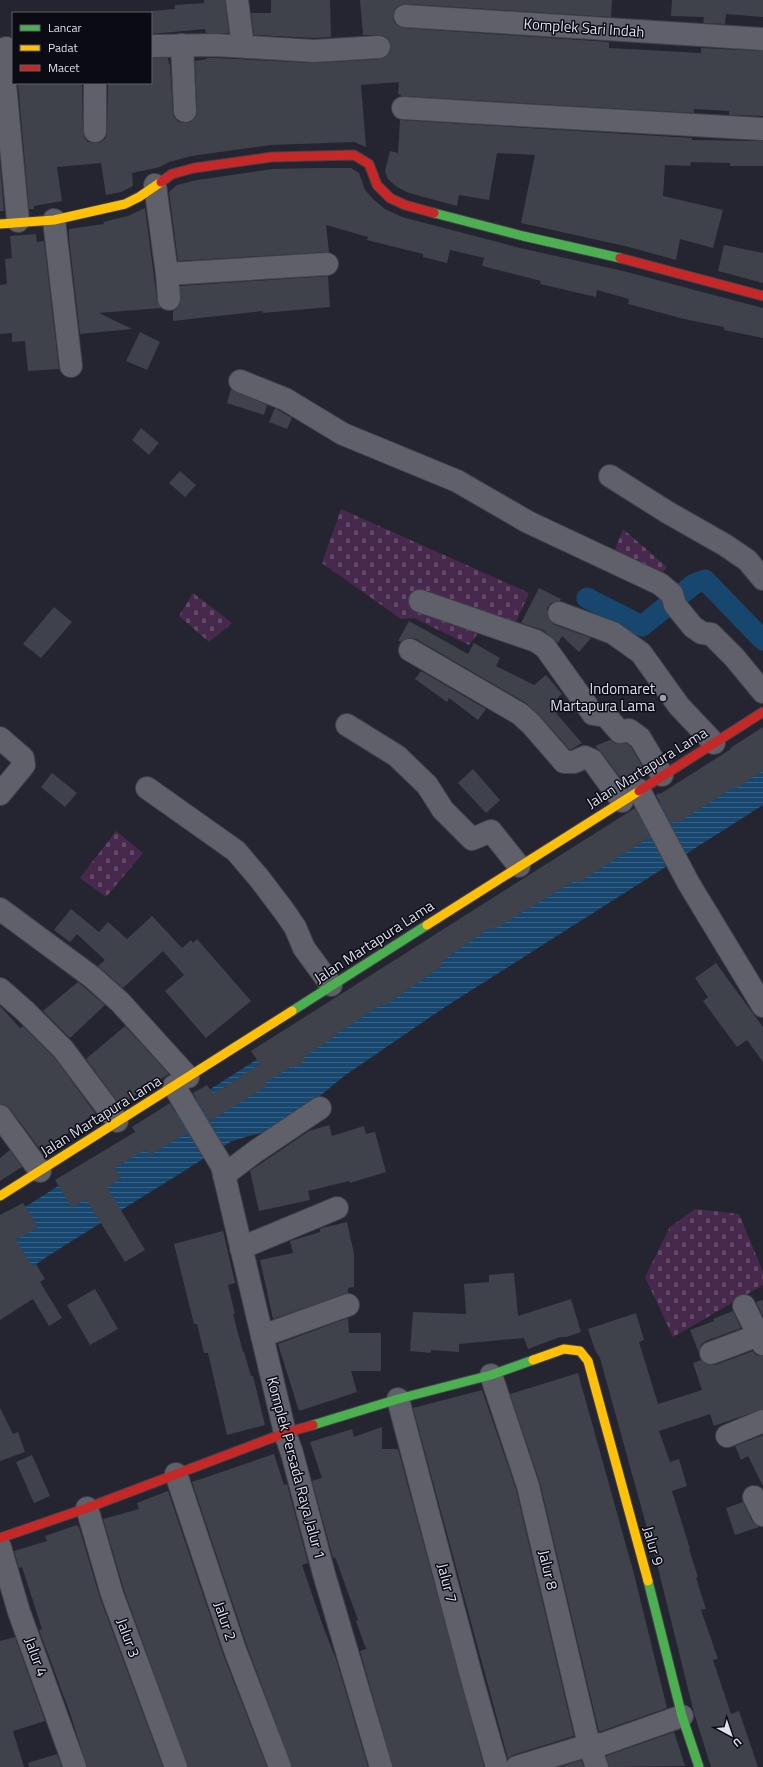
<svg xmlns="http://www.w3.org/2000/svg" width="763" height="1767" font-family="'Titillium Web',sans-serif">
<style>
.cemetery{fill:url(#cemetery-stones)}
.water{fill:url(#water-rules)}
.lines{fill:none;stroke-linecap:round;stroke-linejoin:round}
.canal{stroke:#17476e;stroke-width:21}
.building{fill:#3f414b}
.street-casing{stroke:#41414b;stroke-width:24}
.fast-casing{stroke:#41414b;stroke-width:11}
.slow-casing{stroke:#41414b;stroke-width:11}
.jam-casing{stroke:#41414b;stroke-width:11}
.street{stroke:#60606a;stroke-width:22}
.fast{stroke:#4caf50;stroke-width:9}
.slow{stroke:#ffc107;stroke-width:9}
.jam{stroke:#c62828;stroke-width:9}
.poi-dot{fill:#9e9eac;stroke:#0b0b14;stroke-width:1.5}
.labels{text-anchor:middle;stroke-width:3;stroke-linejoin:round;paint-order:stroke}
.street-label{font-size:15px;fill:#dfdfee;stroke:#0b0b14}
.poi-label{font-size:15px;fill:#dfdfee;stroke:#0b0b14;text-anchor:end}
</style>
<defs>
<pattern id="cemetery-stones" width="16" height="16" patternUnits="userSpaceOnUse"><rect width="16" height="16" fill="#48294e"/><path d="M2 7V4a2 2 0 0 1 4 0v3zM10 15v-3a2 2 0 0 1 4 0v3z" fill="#624868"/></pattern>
<pattern id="water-rules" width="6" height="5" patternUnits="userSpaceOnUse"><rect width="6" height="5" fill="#17476e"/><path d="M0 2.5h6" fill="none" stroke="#386183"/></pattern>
</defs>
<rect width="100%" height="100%" fill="#252531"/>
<!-- cemetery -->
<g class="cemetery">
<path d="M341,509L529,593L510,635L482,628L469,645L414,618L401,619L322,563Z"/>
<path d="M623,529L667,567L657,580L613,555Z"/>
<path d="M193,593L232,623L209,642L179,616Z"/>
<path d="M116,831L143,853L106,897L80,878Z"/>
<path d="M695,1209L739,1214L763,1272V1285L673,1337L645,1277L670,1227Z"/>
</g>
<!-- water -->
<path class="water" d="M763,737V805L442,1009L344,1076L284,1126L232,1141L48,1256L0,1289V1223Z"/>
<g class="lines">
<!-- canal -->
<path class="canal" d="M587,598L642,626L694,584L705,580L763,640"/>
</g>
<!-- building -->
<g class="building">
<path d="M204,0H225L229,33H206L205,29L151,34V11L175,9V5L204,3Z"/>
<path d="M271,0H330L331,37L314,38L254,35L251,13H271Z"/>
<path d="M360,0H612L611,17L406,4L400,5L395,9L393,16L394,22L398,26L404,28L609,42V48L701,53V48L763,51V116L729,115V111L694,109V113L401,96V95L398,94L399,82L361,85L366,147L354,142L271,145L192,156L169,162L160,167L132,173L133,186L121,192L106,195L101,163L57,167L62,201L34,206V209H29L18,83H82L83,131L84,137L88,142L95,143L101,142L106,138L107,131L108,83H151V58H168L169,64H170L173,112L174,117L179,122L186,123L192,121L196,116L197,111L195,61L207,59V58H216L315,63L380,59L386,57L390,52L391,47L389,40L384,36L379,35H363Z"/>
<path d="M672,0H763V17L726,14L725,24L703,23L704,17L671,16Z"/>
<path d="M400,120L692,138V140L763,141V166H730V163L691,162L690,166L665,165L663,196L723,210L713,248L680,239L676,260L629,247L521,223L535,155L497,153L489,200L459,195L457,206L409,193L397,187L388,179L385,171L390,151L398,153Z"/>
<path d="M0,164L4,211H0Z"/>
<path d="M319,168H351L354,170L359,173L365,190L374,200L385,209L402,217L520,248L623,271L763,308V338L724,330V327L684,319L628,304L629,299L597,290L596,297L540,284L541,281L482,266L484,258L450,250L447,263L423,257V254L367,240L368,237L326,225L329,252L178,261L169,192L177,185L197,180L273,169Z"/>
<path d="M145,208L157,300L161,308L99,313L132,329L80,334L69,239V229L104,224L103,222L128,216Z"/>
<path d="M36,234L37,242L44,241L59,369L28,371L25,341L12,342V333L0,334V285L7,284L5,259L12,258L10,236Z"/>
<path d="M724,245L763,253V283L718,271Z"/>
<path d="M328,276L330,307L263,313V311L173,321V311L176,309L180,304V286Z"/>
<path d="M140,332L160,342L147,370L126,361Z"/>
<path d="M231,389L267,405L264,415L227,403Z"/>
<path d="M275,408L292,418L287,429L269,422Z"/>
<path d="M141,428L159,443L149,455L132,440Z"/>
<path d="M180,471L196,485L185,497L169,483Z"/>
<path d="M539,588L561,599L560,601L551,603L547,608V615L550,621L555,625L591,638L579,652L562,636L558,643L543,630L521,623Z"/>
<path d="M54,607L72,622L41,658L23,644Z"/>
<path d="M409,621L468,654L474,643L500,658L496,666L534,685L546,675L562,694L549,705L582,743L570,750L540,716L526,703L416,639L410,638L401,642L398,641Z"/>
<path d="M421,671L486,709L478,720L449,698L447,702L415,679Z"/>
<path d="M763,727V771L735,789L734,787L678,823L676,820L671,823L656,795L659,793L660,794L712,761L731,749L730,748Z"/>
<path d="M610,740L616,744L626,743L631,747L646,772L625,784L602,753L595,746Z"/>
<path d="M473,769L500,800L486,813L458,783Z"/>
<path d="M52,773L77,793L65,807L41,787Z"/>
<path d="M635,808L650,837L578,883L576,880L493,930L491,927L441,962L443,965L425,978L384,1006L382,1004L332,1037L333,1038L304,1057L306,1060L293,1068L292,1066L265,1083L267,1086L210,1121L193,1093L207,1085L213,1094L260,1064L251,1051Z"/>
<path d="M71,909L99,932L108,922L127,939L152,916L182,948L191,940L193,943L197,939L251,1001L206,1038L165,991L184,975L163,951L123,988L98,966L105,960L77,934L70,942L54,930Z"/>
<path d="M716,963L763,1027V1062L747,1040L737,1047L703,1001L708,997L695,978Z"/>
<path d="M78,982L105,1005L70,1038L43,1011Z"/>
<path d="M0,1006L20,1028L23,1026L54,1057L95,1113L42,1152L10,1109L5,1105L0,1104Z"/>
<path d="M125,1026L169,1074L120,1105L86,1059Z"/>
<path d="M170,1103L187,1133L150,1155L146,1149L115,1168L121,1178L107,1187L145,1250L125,1262L86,1199L72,1208L55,1180L135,1132L132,1127Z"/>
<path d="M329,1125L332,1136L364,1126L366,1134L375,1132L386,1172L350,1183L349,1181L308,1191L310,1200L259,1211L250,1171L309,1131Z"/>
<path d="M10,1150L22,1167L0,1181V1158Z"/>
<path d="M23,1203L38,1227L16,1240L32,1266L36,1264L45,1279L40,1282L62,1318L49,1326L33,1299L0,1320V1215Z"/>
<path d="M347,1222L354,1254V1287L348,1288V1293L273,1319L260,1260L293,1253L290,1241L320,1232V1229L322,1228Z"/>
<path d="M223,1231L235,1283L228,1285L235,1314H233L243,1352H244L251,1376H253L265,1425L227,1435L208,1353H204L197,1324H194L174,1244Z"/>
<path d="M514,1273L518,1316L571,1299L581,1332L567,1337H560L528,1349L524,1338L459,1344V1352L431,1350V1353L410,1351L413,1312L466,1314L464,1284L489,1282V1275Z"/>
<path d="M95,1289L118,1329L90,1345L67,1305Z"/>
<path d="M763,1300V1316L756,1302Z"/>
<path d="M733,1311L741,1328L706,1341L701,1345L699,1353L690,1330L714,1321L713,1319Z"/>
<path d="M636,1313L644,1340L639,1342L658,1404L702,1390L693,1363L701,1360L709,1365H715L753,1351L756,1355L763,1356V1409L714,1426L710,1414L659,1431L670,1462L679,1459L687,1486L672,1491L690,1549H689L698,1577L696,1578L706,1609L701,1610L718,1659L713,1660L731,1714L739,1711L758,1767H711L694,1713L658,1568L600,1358L595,1350L588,1329Z"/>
<path d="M348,1318L349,1333H381V1371H351L357,1392L299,1411L278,1344Z"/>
<path d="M578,1373L634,1574L667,1708L599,1732L540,1483L510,1394Z"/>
<path d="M482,1390L516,1489L574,1736L513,1755L508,1759L413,1408Z"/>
<path d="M0,1408L13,1434L18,1432L25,1452L0,1461Z"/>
<path d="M382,1427V1449H398L484,1767H393L360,1651L366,1649L356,1621L358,1620L335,1557L333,1558L332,1554L312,1481L322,1478L310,1442L352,1429L354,1437Z"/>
<path d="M763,1435V1486L748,1456L741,1460L735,1446Z"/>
<path d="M274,1454L284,1485L287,1484L308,1563L302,1565L324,1629L336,1659L368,1767H292L247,1646L192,1482Z"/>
<path d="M32,1455L50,1496L34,1503L16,1462Z"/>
<path d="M168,1491L223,1654L267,1767H188L124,1590L103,1519L139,1509L137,1503Z"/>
<path d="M743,1502L752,1521L759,1527L735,1535L726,1508Z"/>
<path d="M77,1525L78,1527H79L100,1598L163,1767H87L70,1713L39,1630L42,1629L22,1567L19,1568L14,1551L47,1541L45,1536Z"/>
<path d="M15,1637L45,1721L13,1731L24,1767H0V1641Z"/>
<path d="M674,1732L685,1766L609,1767L606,1756Z"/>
<path d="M57,1754L62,1767H29L28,1763Z"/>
<path d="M581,1760L584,1767H560Z"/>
</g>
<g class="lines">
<!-- street casing -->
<g class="street-casing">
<g id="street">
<path d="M237,0L243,46"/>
<path d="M405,16L763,39"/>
<path d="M182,45L185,111"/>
<path d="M151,46L216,45L314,51L379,47"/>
<path d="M6,48L5,84L18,221"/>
<path d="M95,83V131"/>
<path d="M403,108C523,115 643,123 763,129"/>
<path d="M155,185L167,274L169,299"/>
<path d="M54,220L71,366"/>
<path d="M167,274L327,264"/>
<path d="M240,381L285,399L343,434L457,481L528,522L660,584L672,594L675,605L693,627L702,633L711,634L734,657L763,692"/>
<path d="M610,476L667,512L725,545L747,560L763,579"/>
<path d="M420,601L536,641L545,647L593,714L606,716L620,732L629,730L640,738L662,775"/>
<path d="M559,613L613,633L641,653L679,706L714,743"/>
<path d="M410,650L520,714L531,724L564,762H574L585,757L592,760L622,801"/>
<path d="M347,725L397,756L427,785L443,810L472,839L491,831L519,866"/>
<path d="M0,738L23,758L24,765L0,794"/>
<path d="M147,788L236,851L259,878L284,911L295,927L304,948L331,985"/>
<path d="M639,790L689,884L763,1006"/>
<path d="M0,909L92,977L120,1002L188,1077"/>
<path d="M0,989L25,1011L63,1049L117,1121"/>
<path d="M174,1086L222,1166L285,1433L292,1453L324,1574L381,1767"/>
<path d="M0,1116L40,1171"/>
<path d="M224,1175L256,1151L320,1108"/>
<path d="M241,1248L337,1208"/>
<path d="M744,1306L763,1344"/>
<path d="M262,1336L348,1305"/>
<path d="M711,1353L759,1335"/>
<path d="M491,1375L528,1486L589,1745L597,1767"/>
<path d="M398,1399L472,1679L497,1767"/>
<path d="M727,1436L763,1421"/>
<path d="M176,1474L235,1650L280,1767"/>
<path d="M754,1497L763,1515"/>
<path d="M87,1508L112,1594L176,1767"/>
<path d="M0,1547L19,1612L75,1767"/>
<path d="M517,1767L589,1745L603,1744L682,1716"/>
</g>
</g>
<!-- fast casing -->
<g class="fast-casing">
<g id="fast">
<path d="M434,213L523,236L620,258"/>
<path d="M292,1011L427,925"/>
<path d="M313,1425L398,1399L491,1375L533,1360"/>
<path d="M648,1581L682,1716L699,1767"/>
</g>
</g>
<!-- slow casing -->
<g class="slow-casing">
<g id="slow">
<path d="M0,224L54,220L125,204L139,197L161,182"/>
<path d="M427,925L639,791"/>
<path d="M0,1196L292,1011"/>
<path d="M533,1360L564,1349L580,1351L588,1361L648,1581"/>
</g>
</g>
<!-- jam casing -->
<g class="jam-casing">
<g id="jam">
<path d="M161,182L172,174L194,168L272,157L354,155L369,164L377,185L390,198L405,205L434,213"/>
<path d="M620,258L763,296"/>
<path d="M639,791L763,712"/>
<path d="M0,1538L87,1508L285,1433L313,1425"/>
</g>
</g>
<!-- street -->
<use href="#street" class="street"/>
<!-- fast -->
<use href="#fast" class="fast"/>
<!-- slow -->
<use href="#slow" class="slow"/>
<!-- jam -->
<use href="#jam" class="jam"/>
</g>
<!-- markers -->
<circle class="poi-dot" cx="663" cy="698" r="4"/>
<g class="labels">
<!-- street labels -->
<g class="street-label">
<text transform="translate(584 28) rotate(4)" y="5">Komplek Sari Indah</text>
<text transform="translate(647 768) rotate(-32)" y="5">Jalan Martapura Lama</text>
<text transform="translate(374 942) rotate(-33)" y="5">Jalan Martapura Lama</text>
<text transform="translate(101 1116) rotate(-32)" y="5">Jalan Martapura Lama</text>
<text transform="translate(296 1468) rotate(75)" y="5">Komplek Persada Raya Jalur 1</text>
<text transform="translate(653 1546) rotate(74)" y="5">Jalur 9</text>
<text transform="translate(548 1570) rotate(77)" y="5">Jalur 8</text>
<text transform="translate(447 1583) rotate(76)" y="5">Jalur 7</text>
<text transform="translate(225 1621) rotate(71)" y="5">Jalur 2</text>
<text transform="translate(128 1638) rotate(70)" y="5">Jalur 3</text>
<text transform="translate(36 1657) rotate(70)" y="5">Jalur 4</text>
</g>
<!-- poi labels -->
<g class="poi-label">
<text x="655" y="694">Indomaret<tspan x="655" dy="17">Martapura Lama</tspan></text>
</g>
</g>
<!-- legend -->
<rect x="12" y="12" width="140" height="72" fill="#0b0b14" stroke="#60606b"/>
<rect x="20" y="25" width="20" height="6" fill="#4caf50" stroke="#60606b"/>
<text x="48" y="32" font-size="12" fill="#dfdfee">Lancar</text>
<rect x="20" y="45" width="20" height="6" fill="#ffc107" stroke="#60606b"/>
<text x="48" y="52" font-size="12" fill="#dfdfee">Padat</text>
<rect x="20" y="65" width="20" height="6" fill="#c62828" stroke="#60606b"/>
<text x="48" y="72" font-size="12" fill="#dfdfee">Macet</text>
<!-- north arrow -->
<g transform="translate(731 1735) rotate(140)" stroke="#0b0b14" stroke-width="3" paint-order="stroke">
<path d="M0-3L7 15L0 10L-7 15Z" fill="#dfdfee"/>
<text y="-6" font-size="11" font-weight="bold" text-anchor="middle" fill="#dfdfee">U</text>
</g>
</svg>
